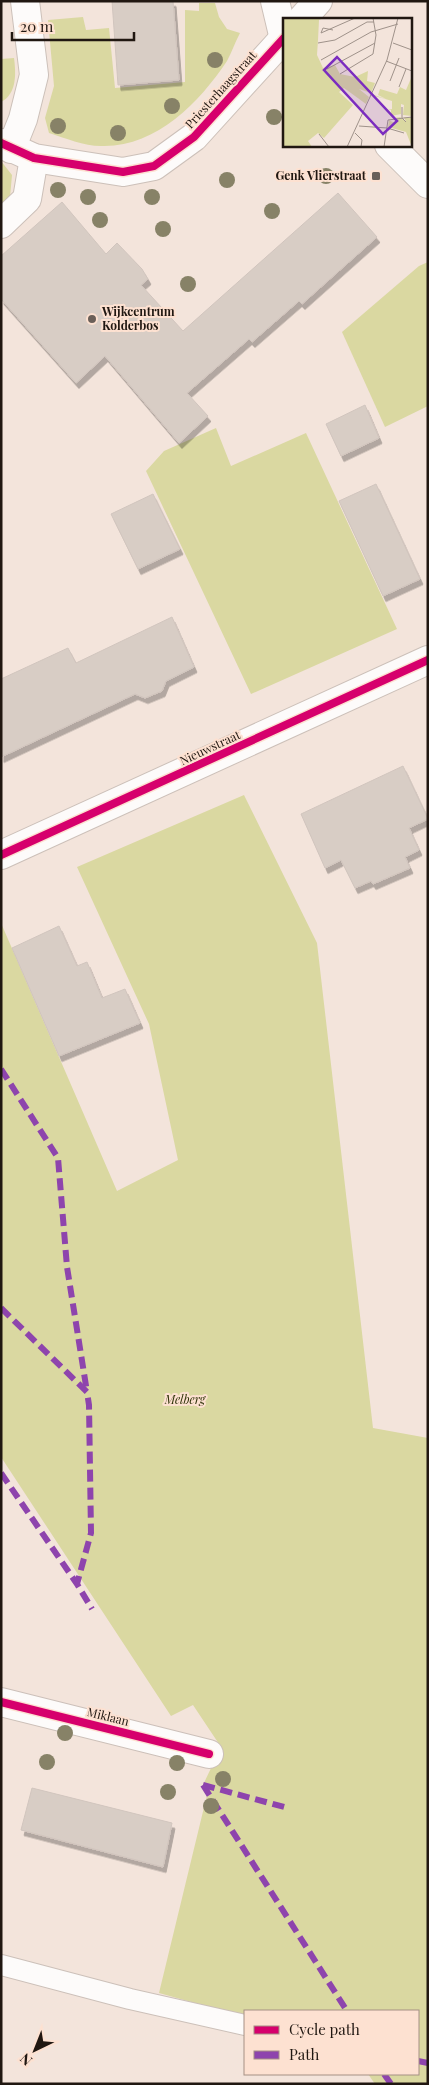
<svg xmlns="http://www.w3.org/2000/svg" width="429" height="2085" font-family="'Playfair Display',serif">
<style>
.green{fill:#dad8a1}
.building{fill:#d8cdc5;stroke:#d1c5be;filter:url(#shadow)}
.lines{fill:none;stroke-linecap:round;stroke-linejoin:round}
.lane-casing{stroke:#ccc0b9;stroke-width:22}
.street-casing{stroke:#ccc0b9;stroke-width:30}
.secondary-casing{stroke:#ccc0b9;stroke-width:30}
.lane{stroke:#fdfbfa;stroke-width:20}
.street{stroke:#fdfbfa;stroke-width:28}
.secondary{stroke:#fdfbfa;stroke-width:28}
.quiet{stroke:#8e44ad;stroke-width:6;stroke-dasharray:12 6;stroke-linecap:butt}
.cycleway-casing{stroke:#fde1d1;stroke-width:11}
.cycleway{stroke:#d6006c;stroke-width:8}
.tree{fill:#878267}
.poi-dot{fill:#6a5f58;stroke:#fde1d1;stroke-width:2}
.labels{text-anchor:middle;stroke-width:4;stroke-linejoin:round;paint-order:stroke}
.street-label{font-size:12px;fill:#201711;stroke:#fde1d1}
.poi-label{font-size:12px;font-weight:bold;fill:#201711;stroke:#fde1d1;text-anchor:end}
.park-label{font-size:12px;font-style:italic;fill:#2e3208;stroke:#fde1d1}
.inset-road{fill:none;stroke:#9f928a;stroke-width:1}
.view{fill:#7b2cbf;fill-opacity:0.15;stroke:#7b2cbf;stroke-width:2.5}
.inset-edge{fill:none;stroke:#201711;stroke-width:2.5}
</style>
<defs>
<filter id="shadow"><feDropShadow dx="3" dy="5.5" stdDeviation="0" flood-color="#0004"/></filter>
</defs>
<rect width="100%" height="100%" fill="#f3e4db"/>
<!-- green -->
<g class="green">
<path d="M199,3H215L219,17L227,29L240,33C235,42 232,52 227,61C199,103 155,148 101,146C84,146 65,138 49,133L45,118L54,86L48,20L83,17L86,30L109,28L115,88L185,82V10L199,11Z"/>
<path d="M14,58C16,73 17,94 1,102V59Z"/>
<path d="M1,161L12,175L10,197L1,207Z"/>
<path d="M428,262V406L385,427L342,332L419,266Z"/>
<path d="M216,428L231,466L306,433L397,629L251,694L146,471L164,451Z"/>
<path d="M244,795L317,943L373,1428L428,1438V2084H375L368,2074H418V2011H245V2017L159,1993L207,1795L203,1785L221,1747L193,1705L171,1716L1,1457V923L117,1191L178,1160L149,1024L77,867Z"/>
</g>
<!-- building -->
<g class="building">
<path d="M112,1H173L179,80L118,85Z"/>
<path d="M338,193L377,237L302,304L299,301L252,342L249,339L187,393L208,416L179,443L105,356L76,383L1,299V256L62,202L106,254L117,243L142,269L148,279L141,285L183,331Z"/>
<path d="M365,405L379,438L341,456L326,424Z"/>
<path d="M376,484L420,579L383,596L339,501Z"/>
<path d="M153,494L180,549L138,569L111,514Z"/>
<path d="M172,617L194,667L166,681L162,691L145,698L135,694L1,757V679L68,648L76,663Z"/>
<path d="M403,766L428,819L409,828L419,850L405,857L410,868L373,884L371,881L355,888L341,860L325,868L301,814Z"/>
<path d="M59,926L77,966L87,962L102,998L125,989L140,1023L59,1056L12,948Z"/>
<path d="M32,1788L172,1823L163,1867L21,1830Z"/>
</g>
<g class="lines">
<!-- lane casing -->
<g class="lane-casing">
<path id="lane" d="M1,1965L130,1999L245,2025"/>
</g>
<!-- street casing -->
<g class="street-casing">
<g id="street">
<path d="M275,1L284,39"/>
<path d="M302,19L318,1"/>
<path d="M1,143L34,158L123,172L154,166L194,137L284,38"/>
<path d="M389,145L428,184"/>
<path d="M11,149L23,119L34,75L25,1"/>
<path d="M1,224L27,199L34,158"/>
<path d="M1,1702L209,1754"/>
</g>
</g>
<!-- secondary casing -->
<g class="secondary-casing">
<path id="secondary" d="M1,855L428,660"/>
</g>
<!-- lane -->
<use href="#lane" class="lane"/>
<!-- street -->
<use href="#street" class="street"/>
<!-- secondary -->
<use href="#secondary" class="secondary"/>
<!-- quiet -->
<g class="quiet">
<path d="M1,1069L58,1158L67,1267L87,1392"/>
<path d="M1,1308L87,1392L89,1405L91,1533L77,1584"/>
<path d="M1,1473L77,1584L92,1609"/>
<path d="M203,1785L347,2011"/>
<path d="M203,1785L288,1808"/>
<path d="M418,2061L428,2063"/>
<path d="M384,2074L391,2084"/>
</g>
<!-- cycleway casing -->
<g class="cycleway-casing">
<g id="cycleway">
<path d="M1,143L34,158L123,172L154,166L194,137L284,38"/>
<path d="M1,855L428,660"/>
<path d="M1,1702L209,1754"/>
</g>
</g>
<!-- cycleway -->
<use href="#cycleway" class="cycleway"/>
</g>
<!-- trees -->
<g class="tree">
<circle cx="215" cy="60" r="8"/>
<circle cx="172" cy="106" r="8"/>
<circle cx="274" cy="117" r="8"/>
<circle cx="58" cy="126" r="8"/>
<circle cx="118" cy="133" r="8"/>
<circle cx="326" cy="176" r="8"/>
<circle cx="227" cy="180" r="8"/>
<circle cx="58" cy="190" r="8"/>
<circle cx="88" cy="197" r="8"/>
<circle cx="152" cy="197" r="8"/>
<circle cx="272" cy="211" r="8"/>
<circle cx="100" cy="220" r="8"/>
<circle cx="163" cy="229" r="8"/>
<circle cx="188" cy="284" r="8"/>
<circle cx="65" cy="1733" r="8"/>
<circle cx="47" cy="1762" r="8"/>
<circle cx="177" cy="1763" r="8"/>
<circle cx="223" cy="1779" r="8"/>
<circle cx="168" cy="1792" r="8"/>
<circle cx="211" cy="1806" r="8"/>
</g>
<!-- markers -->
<g class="poi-dot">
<rect x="371" y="171" width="10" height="10" rx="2.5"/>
<circle cx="92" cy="319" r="5"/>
</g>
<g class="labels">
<!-- street labels -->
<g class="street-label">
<text transform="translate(221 90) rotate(-48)" y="4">Priesterhaagstraat</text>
<text transform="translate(210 748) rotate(-25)" y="4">Nieuwstraat</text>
<text transform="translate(108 1717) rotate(14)" y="4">Miklaan</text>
</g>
<!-- poi labels -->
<g class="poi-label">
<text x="366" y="180">Genk Vlierstraat</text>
<text x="102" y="316" text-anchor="start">Wijkcentrum<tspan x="102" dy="14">Kolderbos</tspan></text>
</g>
<!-- park labels -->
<g class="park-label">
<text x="185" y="1404">Melberg</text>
</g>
</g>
<!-- overview -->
<g transform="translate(283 18)">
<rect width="129" height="129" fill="#f3e4db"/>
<path d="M0,0H41L36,2L35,22L34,37L40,50L52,47L57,56L72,59L85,53L84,63L92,65L88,75L76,71L86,79L83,86L61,70L56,74L70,87L41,120L35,115L25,123L29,129H0ZM129,58V98L120,97L121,87L118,86V96L108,98V92H105L109,91V83L99,80L91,78V77L103,81L95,77L97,71L114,76L117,69L123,72ZM117,99L123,104L121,99L129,100V129L123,114L105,109L106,102L113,106L111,100Z" fill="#dad8a1"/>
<path class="inset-road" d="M38,15L72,0M38,15L40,10L50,12M35,25L52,22L84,4H91M110,25L129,32M38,42L88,14L115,6M103,43L129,53M44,51L92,25M57,56L90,36L93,17L90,0M107,63L116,40M116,69L123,51M119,89V100L123,104M76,108L104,110M104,110L121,115M72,115L79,122L78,129M36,116L46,129M64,129L104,42L115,0M101,129L105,102L129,99"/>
<path class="view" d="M54,39L114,103L100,116L41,52Z"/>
<rect width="129" height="129" class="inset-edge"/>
</g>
<!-- border -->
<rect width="429" height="2085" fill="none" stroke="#201711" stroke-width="5"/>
<!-- legend -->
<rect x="244" y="2010" width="175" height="65" fill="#fde1d1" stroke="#a59084"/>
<rect x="254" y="2026" width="25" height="8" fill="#d6006c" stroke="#a59084"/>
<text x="289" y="2035" font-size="15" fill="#201711">Cycle path</text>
<rect x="254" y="2051" width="25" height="8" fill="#8e44ad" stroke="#a59084"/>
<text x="289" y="2060" font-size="15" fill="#201711">Path</text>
<!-- north arrow -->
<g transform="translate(35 2050) rotate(223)" stroke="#fde1d1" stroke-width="4" paint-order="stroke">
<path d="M0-4L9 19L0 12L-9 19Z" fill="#201711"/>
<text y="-8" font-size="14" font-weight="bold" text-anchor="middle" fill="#201711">N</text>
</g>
<!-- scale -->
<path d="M12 32v8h122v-8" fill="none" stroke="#201711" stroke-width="2.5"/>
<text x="20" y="32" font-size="15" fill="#201711" stroke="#fde1d1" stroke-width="4" paint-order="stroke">20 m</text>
</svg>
